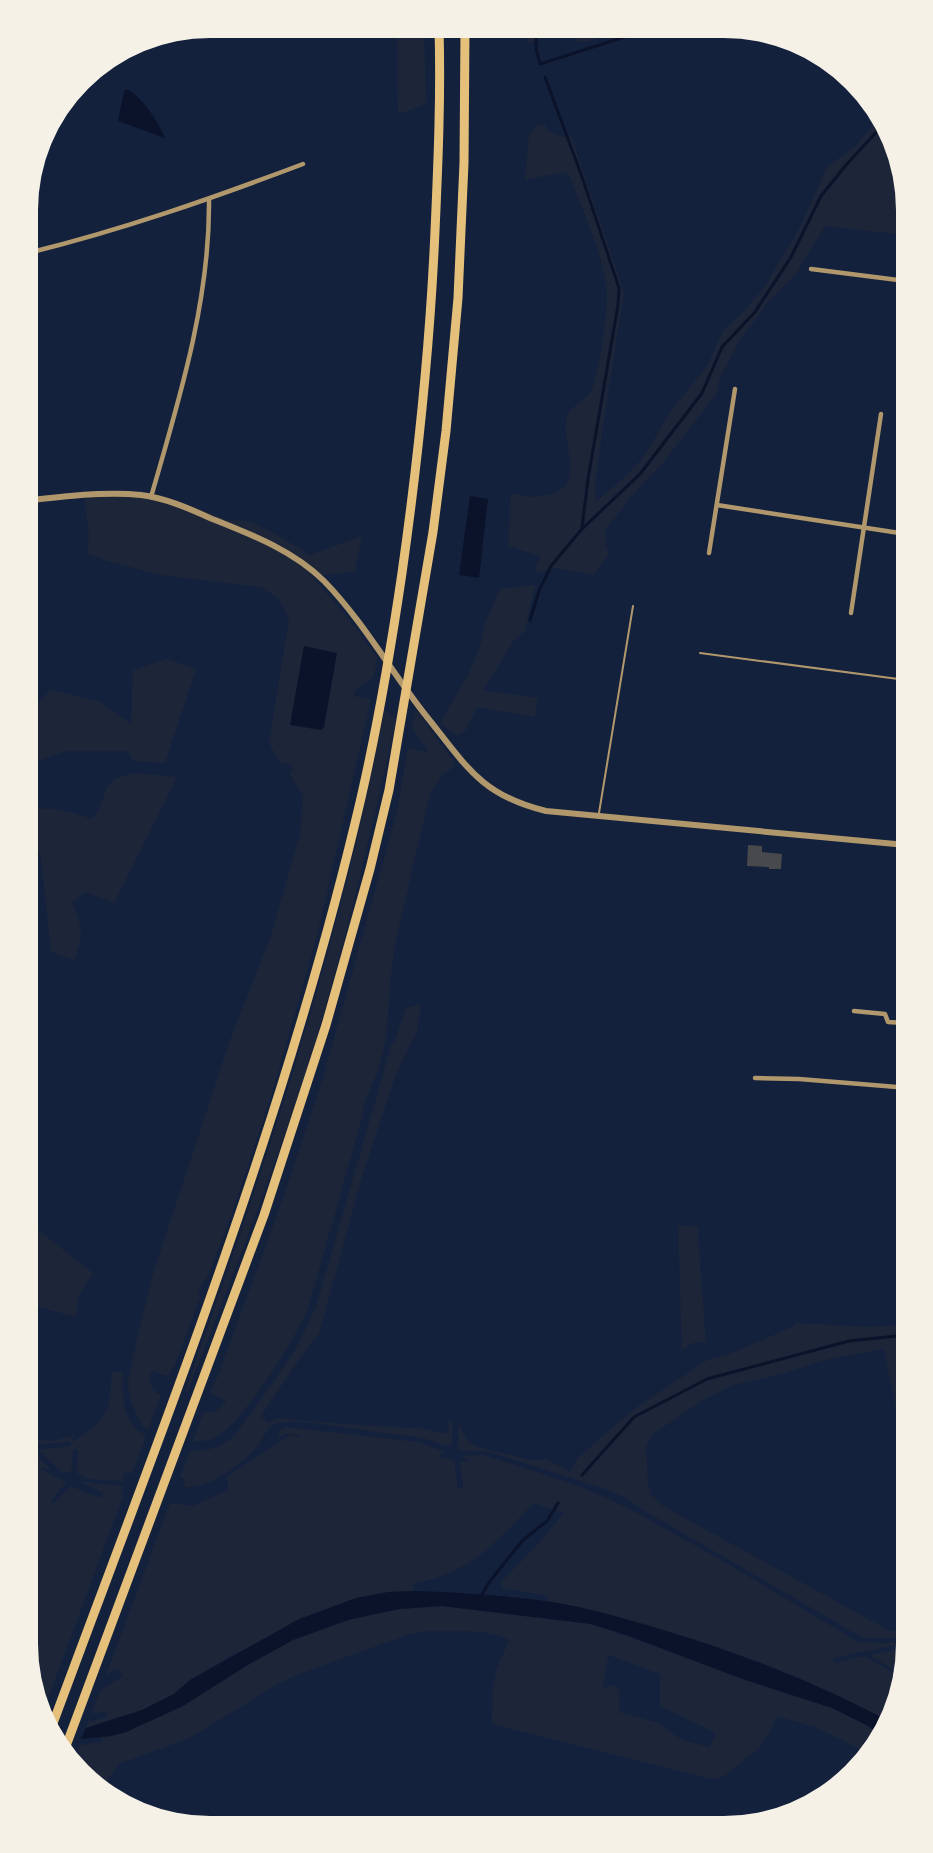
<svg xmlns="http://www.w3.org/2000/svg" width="933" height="1853" font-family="Mulish,sans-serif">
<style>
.green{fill:#1d2539;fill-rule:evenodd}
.water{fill:#0b132b}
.pier{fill:#14213d}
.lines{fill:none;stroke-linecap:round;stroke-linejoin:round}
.stream{stroke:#0b132b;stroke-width:3}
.building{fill:#48494c}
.service{stroke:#b1986c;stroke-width:2}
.minor{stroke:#b1986c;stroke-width:4.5}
.tertiary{stroke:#b1986c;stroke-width:6}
.motorway{stroke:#e5c07b;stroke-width:9}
</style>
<rect width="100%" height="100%" fill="#14213d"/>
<!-- green -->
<g class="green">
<path d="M397,28H424L426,104L398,114Z"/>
<path d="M528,29H541V38L528,43Z"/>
<path d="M576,29H603C597,42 588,43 576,41Z"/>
<path d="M876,121L896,151L906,209V235L825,226L796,274L768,302L740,340L719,379L717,393L662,464L635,492L605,530L606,547L609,554L593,575L555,568L534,573L540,556L508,546L511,493C527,497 540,499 556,492C585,479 560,440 567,417C571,404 590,400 593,386C601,357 611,305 605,277C598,243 582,209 570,177L564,172L525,180L529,134L538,125H545L548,131L563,137L571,136L624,292L603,425L595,488L596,502L626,476L642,459L671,411L707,366L723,331L745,310L765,286L799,229L827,167L856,146Z"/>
<path d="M122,491L165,496L228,520L249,521L278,535L310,555L362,536L355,572L312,576L351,622L377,658L374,677L354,691V696L371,699L319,927L300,995L272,1093L233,1210L208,1276L198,1290L200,1297L175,1365L168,1376L151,1371C149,1383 150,1390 161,1395L148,1430L140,1422L130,1400L128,1382L132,1361L152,1277L229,1043L271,936L300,834L303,796L290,775L293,767L285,762L277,767L280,763L269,743L289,619L279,599L261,587L160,575L107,561L87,553L89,535L84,492Z"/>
<path d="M535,585L525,631L514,640L483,690L538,698L535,717L477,707L466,730L457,736L440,723L469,673L479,650L486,621L500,589Z"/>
<path d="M167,659L196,669L165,763L133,761L128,751H66L41,760H28V714L50,690L99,701L131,724L133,670Z"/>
<path d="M385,709L396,721C370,833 346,945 311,1055C275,1169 231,1280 188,1391H185C240,1238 293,1083 335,926C355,854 370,782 385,709Z"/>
<path d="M416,710L454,762L452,768L443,774L430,794L396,939L391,974L386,1039L378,1071L363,1106V1114L307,1312C291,1344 246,1419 216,1437C209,1441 201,1442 193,1441L204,1412C214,1413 221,1409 226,1401L210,1393L219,1373L281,1204L321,1085L397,812L408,748L426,752L427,749L412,728Z"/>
<path d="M134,773L177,777L114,903L85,892L72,902C82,927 85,935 74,960L51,952L41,858L28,823V809C52,807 69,810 91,819C105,809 100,789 115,779C120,776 129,775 134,773Z"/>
<path d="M421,1004L417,1031L396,1074L361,1180L319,1334L309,1345L261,1416L269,1423L277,1418C324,1423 370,1426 417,1428C428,1429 439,1434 449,1433V1421H452V1445C443,1447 435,1441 426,1439C409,1435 392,1434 375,1432C353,1429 294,1417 275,1424C266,1427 264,1439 258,1445C244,1463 208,1490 184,1487L185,1478L180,1477L190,1451C208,1451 220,1448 234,1436L277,1377L299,1343L317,1304L392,1043H394L406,1008Z"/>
<path d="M27,1221L93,1273L78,1297L76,1317L27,1304Z"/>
<path d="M678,1225L699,1227L698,1238L706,1342L693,1343L682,1350Z"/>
<path d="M795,1323C833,1324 869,1330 906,1324V1418L898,1419L884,1349L829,1359L774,1376L749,1381L731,1386L703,1400L653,1434L646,1446L648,1482L651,1495L663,1506L890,1631H906V1635L896,1638H863L638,1507L625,1497L605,1489L487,1451H464L458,1449L459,1422L463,1434L469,1442L478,1447L530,1460L546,1459L570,1472L577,1459L614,1426L636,1408L707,1360L732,1353L794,1326Z"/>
<path d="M112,1371L123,1373C122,1399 122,1422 146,1436L132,1473H124L123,1481C109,1480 88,1482 77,1473L78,1450L75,1449L73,1450L71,1473L62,1472L38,1450L71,1446V1442L29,1445H27V1439L52,1441L73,1436L72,1442C85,1435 101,1423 107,1409C111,1399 111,1383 112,1371Z"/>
<path d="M286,1427L418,1442L445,1452L440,1454V1457L454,1461L458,1489L463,1488L460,1461L470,1462V1460L463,1458V1456L484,1455L582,1487L630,1509L730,1565L858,1642L896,1643L897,1645L833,1658L835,1663L865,1656L901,1677L892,1713L888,1721C781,1663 665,1626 547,1601L548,1596L502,1588L501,1582L538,1544L564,1513L534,1503C494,1544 472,1572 413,1584V1591L388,1592L232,1655L190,1680L174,1694L142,1710L86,1728L88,1722L107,1717L106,1711L91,1714L100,1691L123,1676L118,1668L106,1675L170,1503L193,1506L228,1490L227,1477L289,1435L301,1437V1435L285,1434L278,1439L280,1430Z"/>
<path d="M27,1451L36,1454L51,1470L43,1467L42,1470L66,1482L51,1501L53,1504L71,1486L100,1498L103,1493L79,1481L123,1486L121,1495L123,1496L43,1712L37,1702L27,1644Z"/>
<path d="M442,1606L591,1624L832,1708L866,1725L880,1734L869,1753L815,1727L777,1716L769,1734L758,1749L724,1776L716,1779L707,1778L492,1724C493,1706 491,1684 498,1666C501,1657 506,1649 509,1639L484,1632L457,1631H426L407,1635L299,1674L276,1685L190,1738L121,1763L120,1762L101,1789L89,1781L75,1759L80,1745L102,1742V1737L126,1732L182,1706L246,1666L292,1640L348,1620L399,1609ZM608,1655L660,1674V1706L714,1732L715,1737L709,1747L682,1740L658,1723L619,1712V1690L614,1685L603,1688Z"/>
<path d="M899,1649L903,1652L905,1660L901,1674L872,1657V1655Z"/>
</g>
<!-- water -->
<g class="water">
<path d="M127,89C144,99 157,120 165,138L118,121L124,91Z"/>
<path d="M470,496L488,499L479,578L459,575Z"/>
<path d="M304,646L337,653L324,727L321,730L290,725Z"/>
<path d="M413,1591C457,1592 501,1595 545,1601C584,1606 622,1618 660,1629C739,1653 815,1682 888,1721L880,1734L866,1725L832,1708L742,1679L629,1636L591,1624L442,1606L399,1609L348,1620L293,1640L246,1666L183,1706L126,1732L112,1736L62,1741L53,1727L86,1728L142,1710L174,1694L190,1680L299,1619L356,1598L388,1592Z"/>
</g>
<!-- pier -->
<path class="pier" d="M63,1724H87L80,1742L64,1744L59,1736Z"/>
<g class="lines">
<!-- stream -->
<g class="stream">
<path d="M536,29V48L540,64L646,30"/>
<path d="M545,77L581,174L619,288L618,305L588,479L582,528"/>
<path d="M530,620L539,591L551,566L581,530L640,474L702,393L722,347L755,312L791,257L821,196L846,165L881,127"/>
<path d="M582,1475L634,1417L707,1379L849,1341L906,1335"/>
<path d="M481,1596L490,1581L522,1541L547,1521L558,1503"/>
</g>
</g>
<!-- building -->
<path class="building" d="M748,845L762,846V852L782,854L781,869H769V867L747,866Z"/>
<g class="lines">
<!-- service -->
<g class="service">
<path d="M700,653L906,680"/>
<path d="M599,813L633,606"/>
<path d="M901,1278H906"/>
</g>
<!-- minor -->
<g class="minor">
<path d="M28,253C122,230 213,198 303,164"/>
<path d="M811,269L906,281"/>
<path d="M151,497C179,400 210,301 209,200"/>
<path d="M717,505L906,534"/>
<path d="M709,553L735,389"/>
<path d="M851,613L881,414"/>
<path d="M854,1011L885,1014L888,1022L906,1023"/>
<path d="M755,1078L799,1079L897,1087L906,1086"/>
</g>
<!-- tertiary -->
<path class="tertiary" d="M28,500C65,497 104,491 141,495C165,498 188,508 210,518C250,534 293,550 324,581C365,623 394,677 431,722C468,769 484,796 546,811L906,845"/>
<!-- motorway -->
<g class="motorway">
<path d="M52,1726C165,1421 287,1116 361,798C378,724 391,648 402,573C418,460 430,346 435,231C438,164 441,96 439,28"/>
<path d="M66,1746L264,1215L326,1025L370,869L389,790L433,532L446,431L458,298L464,163L465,29"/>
</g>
</g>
<!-- crop -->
<path d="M0 0H933V1853H0ZM210 38H724A172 172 0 0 1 896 210V1644A172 172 0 0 1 724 1816H210A172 172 0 0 1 38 1644V210A172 172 0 0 1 210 38Z" fill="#f6f1e7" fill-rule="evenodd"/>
</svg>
